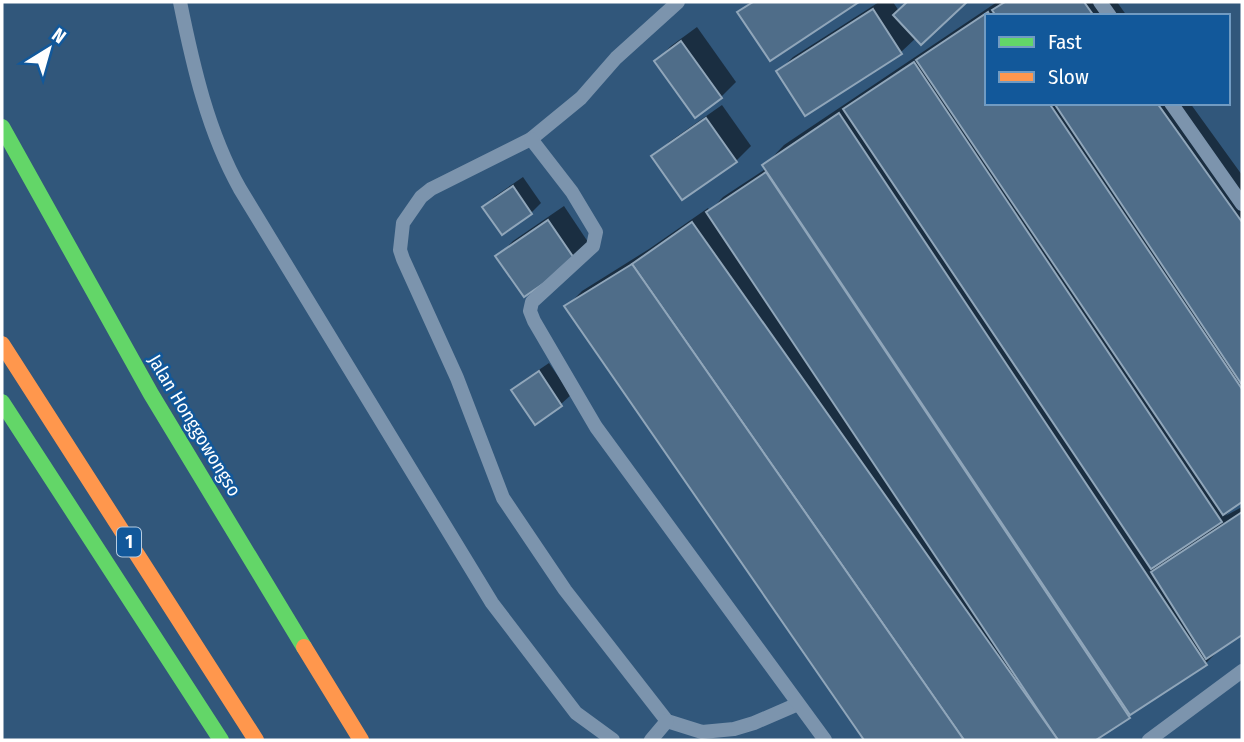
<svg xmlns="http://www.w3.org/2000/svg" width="1244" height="742" font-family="'Fira Sans Condensed',sans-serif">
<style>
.shadow{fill:#0007}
.building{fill:#4f6d89;stroke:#90a6ba;stroke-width:2}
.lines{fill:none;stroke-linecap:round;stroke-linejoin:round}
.lane{stroke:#7c94ad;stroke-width:14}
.fast{stroke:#63d668;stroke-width:16}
.slow{stroke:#ff974d;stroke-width:16}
.labels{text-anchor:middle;stroke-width:5;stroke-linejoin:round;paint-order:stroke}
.shield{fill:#12589a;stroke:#b8cde1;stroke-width:2}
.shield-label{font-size:18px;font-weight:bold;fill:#fff}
.street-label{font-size:19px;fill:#fff;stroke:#12589a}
</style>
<rect width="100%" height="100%" fill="#31577b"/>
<!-- shadow -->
<g class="shadow">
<path d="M750,2H856L770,58L740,12Z"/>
<path d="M879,2H893L899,11L909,2H965L921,43L916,38L901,52L805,114L778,72L793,57Z"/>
<path d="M997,2H1117L1127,16H987V103H1190L1242,175V500L1225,516L1242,507V633L1223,646L1206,663L1093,740H867L567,306L582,291L649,249L708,208L710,211L723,197L767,168L765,165L784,145Z"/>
<path d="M697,27L736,82L721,97L656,61L671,46Z"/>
<path d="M722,105L751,146L736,161L654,157L669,142Z"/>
<path d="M523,177L541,203L531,213L484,207L494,197Z"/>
<path d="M564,206L590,245L575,260L498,256L513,241Z"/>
<path d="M549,363L571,395L561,404L535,422L514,390L524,380Z"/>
</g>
<!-- building -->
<g class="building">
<path d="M753,2H859L770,61L737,12Z"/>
<path d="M907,2H967L921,45L893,15Z"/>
<path d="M1005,2H1084L1094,16H996L992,10Z"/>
<path d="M873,9L902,54L805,116L776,71Z"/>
<path d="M988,12L990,16H987V103H1049L1242,389V502L1223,515L916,60Z"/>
<path d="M681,41L722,98L695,118L654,61Z"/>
<path d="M914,62L1222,522L1151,569L843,109Z"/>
<path d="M1054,103H1157L1242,222V385Z"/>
<path d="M839,113L1207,665L1130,715L762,165Z"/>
<path d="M706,118L737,162L682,200L651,156Z"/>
<path d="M766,172L1130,718L1096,740H1058L706,212Z"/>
<path d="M513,186L532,214L502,235L482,207Z"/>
<path d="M548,220L576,261L524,297L495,256Z"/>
<path d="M692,222L1058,740H964L632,264Z"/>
<path d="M632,264L964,740H864L564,306Z"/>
<path d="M539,371L562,406L535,425L511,390Z"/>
<path d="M1242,512V635L1206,659L1151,572Z"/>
</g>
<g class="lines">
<!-- lane -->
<g class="lane">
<path d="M180,2C193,66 208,132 240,189L492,603L576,713L613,740"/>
<path d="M678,2L616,58L581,98L531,139L431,189L421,197L403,223L400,250L403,259L457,378L503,498L565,590L667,721L702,732L734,729L754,723L798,704"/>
<path d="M1100,2L1110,16"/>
<path d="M1171,103L1242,204"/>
<path d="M531,139L572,192L596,232L593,246L532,302L530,311L534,321L596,427L825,740"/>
<path d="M651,740L667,721"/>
<path d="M1149,740L1242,671"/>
</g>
<!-- fast -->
<g class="fast">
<path d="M2,127L151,394L304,647"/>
<path d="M2,402L221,740"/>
</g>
<!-- slow -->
<g class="slow">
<path d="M2,344L256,740"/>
<path d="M304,647L361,740"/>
</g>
</g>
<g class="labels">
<!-- shield labels -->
<rect class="shield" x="117" y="527.5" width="24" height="29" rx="5"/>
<g class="shield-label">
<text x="129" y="548">1</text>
</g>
<!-- street labels -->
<g class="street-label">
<text transform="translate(195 425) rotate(59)" y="7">Jalan Honggowongso</text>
</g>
</g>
<!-- border -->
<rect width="1244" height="742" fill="none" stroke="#ffffff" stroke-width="7"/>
<!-- legend -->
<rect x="985" y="14" width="245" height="91" fill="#12589a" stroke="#719bc2" stroke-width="2"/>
<rect x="999" y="37" width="35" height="10" fill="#63d668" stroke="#719bc2" stroke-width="2"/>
<text x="1048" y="49" font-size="21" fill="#ffffff">Fast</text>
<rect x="999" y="72" width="35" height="10" fill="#ff974d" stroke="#719bc2" stroke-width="2"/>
<text x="1048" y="84" font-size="21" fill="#ffffff">Slow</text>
<!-- north arrow -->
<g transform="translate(49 49) rotate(37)" stroke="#12589a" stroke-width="5" paint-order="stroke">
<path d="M0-5L12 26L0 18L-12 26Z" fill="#ffffff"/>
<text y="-10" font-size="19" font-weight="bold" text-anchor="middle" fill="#ffffff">N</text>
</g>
</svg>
